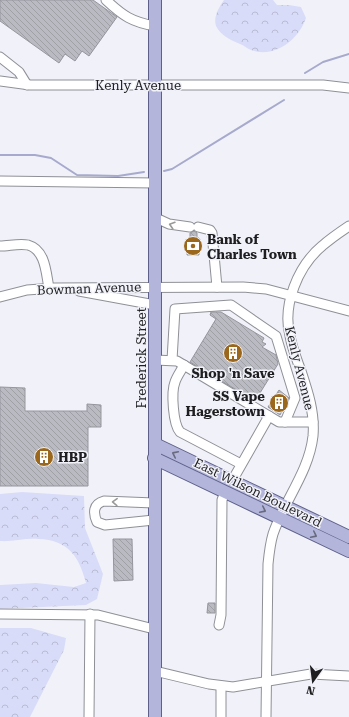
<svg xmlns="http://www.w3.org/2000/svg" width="349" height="717" font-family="'Roboto Serif',serif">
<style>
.forest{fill:url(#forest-crowns)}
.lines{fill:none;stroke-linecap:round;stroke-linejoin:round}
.stream{stroke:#a7aacc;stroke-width:2}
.building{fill:url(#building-back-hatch);stroke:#95969d}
.minor-casing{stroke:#8f9097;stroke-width:11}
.major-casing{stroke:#5e608a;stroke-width:14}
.minor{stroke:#fff;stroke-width:9}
.major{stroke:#b3b5da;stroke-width:12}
.oneway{stroke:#9a9a9b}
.oneway2{stroke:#686a7e}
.labels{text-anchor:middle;stroke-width:3;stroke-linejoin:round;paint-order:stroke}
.street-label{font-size:13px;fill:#1e1e21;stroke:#f1f2f9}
.poi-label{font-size:13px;font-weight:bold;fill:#1e1e21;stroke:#f1f2f9;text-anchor:start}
</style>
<defs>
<pattern id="forest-crowns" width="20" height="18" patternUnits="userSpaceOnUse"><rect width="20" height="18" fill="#d9dcf8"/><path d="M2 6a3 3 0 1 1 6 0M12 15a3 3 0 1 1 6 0" fill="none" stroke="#babcd4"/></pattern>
<pattern id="building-back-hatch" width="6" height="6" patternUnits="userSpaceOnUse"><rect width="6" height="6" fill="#babbc2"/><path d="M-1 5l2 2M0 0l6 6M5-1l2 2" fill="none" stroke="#9fa0a6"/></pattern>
</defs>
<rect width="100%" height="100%" fill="#f1f2f9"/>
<!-- forest -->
<g class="forest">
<path d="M224,0H273L277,5H289L301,7L306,18C299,39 275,59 251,50C247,49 244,45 240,44C231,40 221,36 216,26C213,17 219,7 224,0Z"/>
<path d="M22,492L84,496L85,528L103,574L97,599L86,605L0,609V585L36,583L74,587L86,583C79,556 68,540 38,539C25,538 12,542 0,541V494Z"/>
<path d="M0,628H31L66,638L64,650L30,717H0Z"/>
</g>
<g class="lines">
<!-- stream -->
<g class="stream">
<path d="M305,73L323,62L349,54"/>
<path d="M0,155H35L51,158L77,175L118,176L144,172"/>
<path d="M164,171L172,169L284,100"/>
</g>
</g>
<!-- building -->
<g class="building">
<path d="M0,0H93L117,17L89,56L82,51L75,61L65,54L59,63L0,21Z"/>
<path d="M194,231L197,233V238H199V255H187L188,238H190V233Z"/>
<path d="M211,312H221L264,338L262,342L266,344L262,347L276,355L278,364L255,401L190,362L216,319L210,315Z"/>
<path d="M0,387L25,388V411H87V404L101,405V427H88V486H0Z"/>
<path d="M279,390L289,398L280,415L268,407Z"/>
<path d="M113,539H132L133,580L114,581Z"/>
<path d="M208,603H215V613H207Z"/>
</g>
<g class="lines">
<!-- minor casing -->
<g class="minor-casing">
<g id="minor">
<path d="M106,0C123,16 132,22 155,26"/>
<path d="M0,57L19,72L27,85"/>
<path d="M0,81L30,85H323L349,88"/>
<path d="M0,181L155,183"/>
<path d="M156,218L169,224L190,227"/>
<path d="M198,227L210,230L212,233L217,287"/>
<path d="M0,246C9,246 19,243 28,245C46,250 46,274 49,288"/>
<path d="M79,291L155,305"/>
<path d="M0,297L27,290L54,288L243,287L266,289L349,311"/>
<path d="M155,360L177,361L279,422H313"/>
<path d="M172,360L175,309L231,305L276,336L295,398L285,422"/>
<path d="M184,365C181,371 177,376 175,382C171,392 173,424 180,432L241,464"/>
<path d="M232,481L269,416"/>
<path d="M154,520L105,525L97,522C93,513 93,504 104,501L154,503"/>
<path d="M0,614L98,615L154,629"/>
<path d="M219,625L221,615L222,500L225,492"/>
<path d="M155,671L209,684L233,687L311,674L349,676"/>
<path d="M89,717L90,614"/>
<path d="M221,717V686"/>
<path d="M266,717L268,564C269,554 270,544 273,534C284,501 309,472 313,436C315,413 308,392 301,371C297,360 292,348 290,336C282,305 298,266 322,246C331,238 340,232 349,226"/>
</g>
</g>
<!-- major casing -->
<g class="major-casing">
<g id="major">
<path d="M155,444L349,537"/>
<path d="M154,458L349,551"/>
<path d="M155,717V0"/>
</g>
</g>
<!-- minor -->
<use href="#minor" class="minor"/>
<!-- major -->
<use href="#major" class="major"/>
</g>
<!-- one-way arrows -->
<defs><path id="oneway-chevron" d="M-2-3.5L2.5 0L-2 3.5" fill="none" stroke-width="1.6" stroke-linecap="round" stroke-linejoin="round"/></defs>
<g class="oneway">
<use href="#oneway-chevron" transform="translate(172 225) rotate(-163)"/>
<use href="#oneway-chevron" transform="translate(115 502) rotate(-178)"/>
</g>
<g class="oneway2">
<use href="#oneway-chevron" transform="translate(175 454) rotate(-154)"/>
<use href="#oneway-chevron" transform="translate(263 510) rotate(26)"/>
<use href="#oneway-chevron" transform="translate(314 535) rotate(26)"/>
</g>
<!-- icons -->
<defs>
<g id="bank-disc" transform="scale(1)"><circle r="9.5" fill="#9a671d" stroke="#f1f2f9"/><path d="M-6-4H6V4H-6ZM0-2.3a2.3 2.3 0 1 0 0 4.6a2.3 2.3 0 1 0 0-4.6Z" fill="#fff"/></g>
<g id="building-disc" transform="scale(1)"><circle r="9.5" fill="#9a671d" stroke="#f1f2f9"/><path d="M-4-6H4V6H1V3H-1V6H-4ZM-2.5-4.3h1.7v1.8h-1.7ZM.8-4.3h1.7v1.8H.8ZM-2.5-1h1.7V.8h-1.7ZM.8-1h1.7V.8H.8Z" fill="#fff"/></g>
</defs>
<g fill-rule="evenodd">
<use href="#bank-disc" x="193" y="246"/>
<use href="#building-disc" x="233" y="353"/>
<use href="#building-disc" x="279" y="403"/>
<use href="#building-disc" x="44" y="457"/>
</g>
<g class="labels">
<!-- street labels -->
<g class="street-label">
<text x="138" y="90">Kenly Avenue</text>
<text transform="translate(89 288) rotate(-2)" y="5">Bowman Avenue</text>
<text transform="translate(141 358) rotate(-90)" y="5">Frederick Street</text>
<text transform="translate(300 368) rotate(76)" y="5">Kenly Avenue</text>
<text transform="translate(258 492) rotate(26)" y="5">East Wilson Boulevard</text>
</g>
<!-- poi labels -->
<g class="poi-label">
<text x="207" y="244">Bank of<tspan x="207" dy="15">Charles Town</tspan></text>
<text x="233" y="378" text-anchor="middle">Shop 'n Save</text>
<text x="265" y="401" text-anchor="end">SS Vape<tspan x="265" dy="15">Hagerstown</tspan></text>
<text x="58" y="462">HBP</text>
</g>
</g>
<!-- north arrow -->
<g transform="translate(313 681) rotate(194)" stroke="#f1f2f9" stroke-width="3" paint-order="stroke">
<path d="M0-3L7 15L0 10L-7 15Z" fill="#1e1e21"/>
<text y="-6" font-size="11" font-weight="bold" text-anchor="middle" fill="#1e1e21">N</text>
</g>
</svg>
